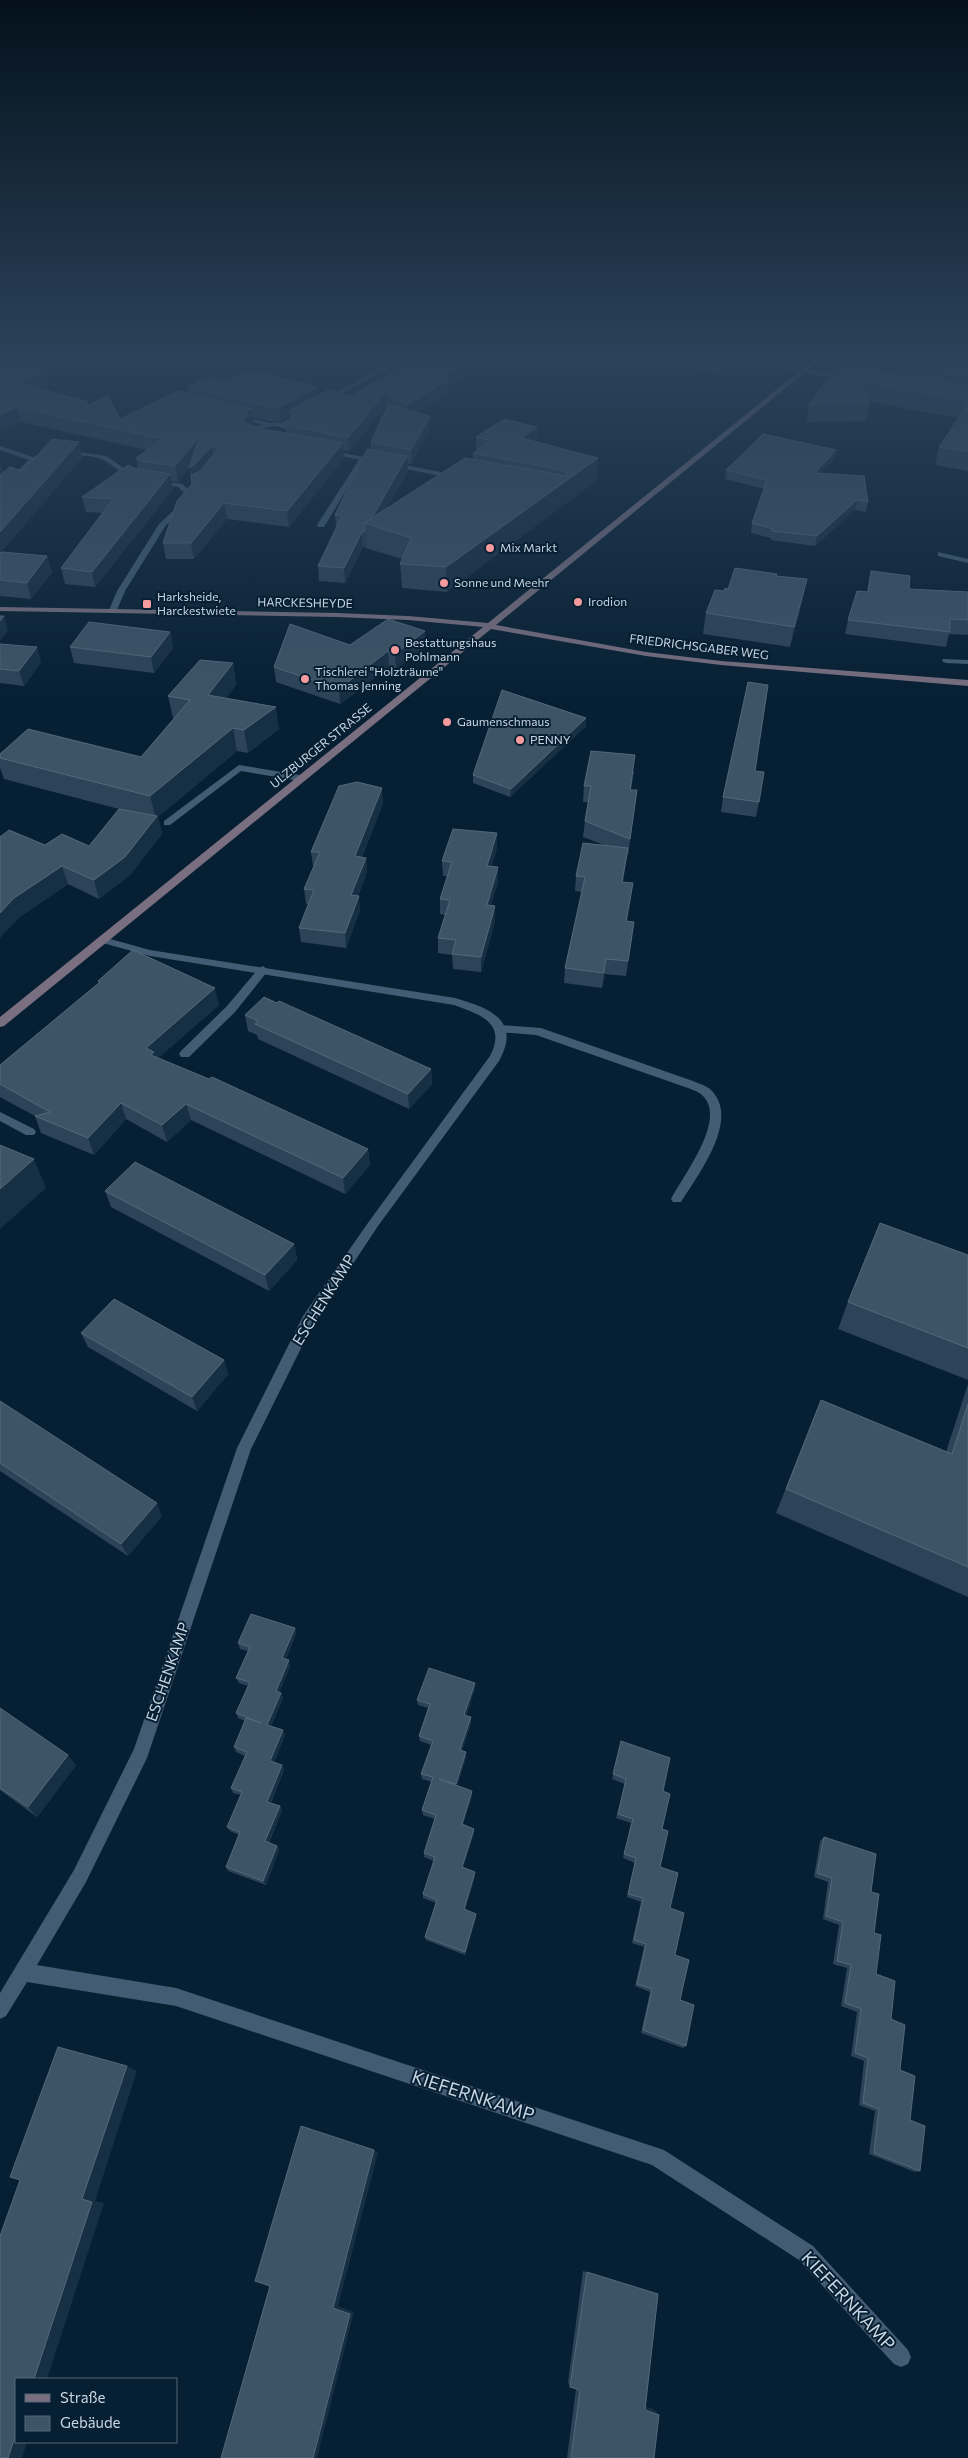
<svg xmlns="http://www.w3.org/2000/svg" width="968" height="2458" font-family="Commissioner,sans-serif">
<style>
.lines{fill:none;stroke-linecap:round;stroke-linejoin:round}
.service{fill:#435c73;fill-rule:evenodd}
.minor{fill:#435c73;fill-rule:evenodd}
.secondary{fill:#796f80;fill-rule:evenodd}
.wall{fill:#2d4458;fill-rule:evenodd}
.shaded-wall{fill:#172f43}
.building{fill:#3d5467;stroke:#53687b}
.poi-dot{fill:#f59b9e;stroke:#071f32;stroke-width:2}
.labels{text-anchor:middle;stroke-width:4;stroke-linejoin:round;paint-order:stroke}
.far-poi-label{font-size:12px;fill:#c8d6e3;stroke:#071f32;text-anchor:start}
.far-street-label{font-size:12px;fill:#c8d6e3;stroke:#071f32}
.street-label{font-size:15px;fill:#c8d6e3;stroke:#071f32}
.near-street-label{font-size:18px;fill:#c8d6e3;stroke:#071f32}
</style>
<rect width="100%" height="100%" fill="#071f32"/>
<g class="lines">
<!-- service -->
<g class="service">
<path d="M759,356H766L776,363L783,356H790L776,368Z"/>
<path d="M840,356H853L910,369L911,376L900,389H896L905,376V371Z"/>
<path d="M239,415L270,423L271,424L268,426L237,418Z"/>
<path d="M0,446L33,457L46,451L49,453L36,460L0,493V487L29,460L0,450Z"/>
<path d="M360,458L365,459L324,527H318L317,525Z"/>
<path d="M943,659L968,660V664L946,663L942,661Z"/>
<path d="M239,765L300,775L305,778L300,781L241,771L170,825H164V821Z"/>
<path d="M263,966L268,970L267,972L235,1012L189,1057H181L179,1054L181,1051L227,1006L259,968Z"/>
<path d="M501,1025L541,1028L693,1081C699,1084 706,1085 711,1090C741,1119 698,1175 681,1202H673L671,1199C683,1176 727,1120 703,1096C698,1091 691,1089 685,1087L536,1035L497,1032L495,1029Z"/>
<path d="M0,1112L34,1129L36,1132L34,1135H26L0,1121Z"/>
</g>
<!-- minor -->
<g class="minor">
<path d="M403,356H411L328,401L323,400Z"/>
<path d="M713,356H729L849,378L846,380Z"/>
<path d="M303,412L308,413L287,425L292,428L293,435C281,445 260,446 248,436L251,427L276,422L281,423ZM276,426L286,429L287,434L270,439L254,435L256,429Z"/>
<path d="M65,450L106,456L137,477L134,479C122,475 114,465 103,460C90,454 76,456 63,453V451Z"/>
<path d="M328,450L456,475L459,477L456,479L326,453V451Z"/>
<path d="M156,480L182,484L193,493V499L180,515L166,525L125,591L117,610L110,612L109,610L117,591L159,524L186,499V494L178,487L154,483L153,482Z"/>
<path d="M938,552L968,559V563L938,556Z"/>
<path d="M103,937L150,950L455,998C489,1008 522,1020 499,1061L378,1226L313,1324L251,1449L147,1758L86,1882L37,1965L176,1988L664,2150L813,2246L908,2350L911,2357L908,2364L901,2367L894,2364L799,2260L652,2165L176,2006L27,1982L6,2016L0,2019V1993L74,1870L134,1749L237,1448L303,1316L370,1220L490,1056C507,1023 481,1015 454,1005L150,956L99,942V938Z"/>
</g>
<!-- secondary -->
<path class="secondary" d="M818,356H825L496,625L646,652L721,661L968,680V686L721,665L646,656L491,629L4,1026L0,1027V1017L483,627L408,620L337,617L0,611V607L337,613L408,616L488,623Z"/>
</g>
<!-- wall -->
<g class="wall">
<path d="M0,356H84L46,373L49,385L41,389L88,402V406L120,419L189,393L188,387L226,382L317,387L318,396H351L410,363L405,362V356H496L450,386V393L417,413L430,416V430L411,464L407,463L408,471L386,509L473,460V453L476,451V437L537,427V442L598,458L596,481L447,592L402,588L400,564L402,559L366,548V546L365,547H363L345,583L319,581L318,566L336,527L335,515L371,450V442L388,407L386,406L349,451L343,450L344,458L289,527L227,519L194,559H166L163,543L192,484L189,468L178,482L171,481L173,489L95,587L65,584L61,568L103,513L86,512L82,497L134,468L138,469L136,458L147,450L21,422ZM290,416L291,423L287,425L288,434L257,428L252,425L254,424L253,417L270,421H281Z"/>
<path d="M382,356H398L394,359Z"/>
<path d="M582,356H732V361L717,374L638,357L627,364Z"/>
<path d="M863,356H968V471L935,465L939,447L959,418L870,402V403L866,421L806,422L809,404L841,363L908,374L910,367Z"/>
<path d="M836,450L834,459L821,473L868,502L866,512L855,510L815,546L771,540V538L751,533L752,523L764,489L725,479L726,470Z"/>
<path d="M82,458L0,553L47,556L52,572L31,599L0,596V464L3,473L23,471Z"/>
<path d="M871,571L909,589L968,592V635L949,634L946,647L845,634L848,620L867,592Z"/>
<path d="M777,576L803,599L790,647L703,634L706,613L728,589Z"/>
<path d="M170,632L173,648L154,673L74,663L70,647Z"/>
<path d="M0,644L41,662L24,686L0,683Z"/>
<path d="M350,645L426,646L396,669L389,667L340,704L276,682L274,667Z"/>
<path d="M233,663L236,685L226,698L279,729L248,753L237,751L158,817L162,834L130,875L99,899L68,884L21,916L45,845L89,846L119,809L4,779L0,768V754L141,757L174,718H173L168,696Z"/>
<path d="M586,718V726L510,797L473,783V775Z"/>
<path d="M634,771L631,790L635,806L628,855H627L623,882L631,898L627,921L632,937L626,976L605,974L602,988L564,983L565,968L582,892L575,891L576,876L604,845L583,837L585,821L588,802H583L584,786Z"/>
<path d="M755,771L759,802L756,817L721,812L723,797Z"/>
<path d="M383,803L362,857L366,858L367,872L358,896L360,910L346,948L301,942L299,928L308,904H306L304,889L314,866H313L311,852Z"/>
<path d="M497,848L491,867L498,882L491,905L495,921L481,972L453,969L452,955L438,953V938L445,915L440,914V899L447,876H443L442,861Z"/>
<path d="M98,981L219,1005L158,1058L368,1149L370,1165L345,1194L191,1120L167,1142L126,1119L94,1155L41,1133L35,1116L0,1097V1065L99,983Z"/>
<path d="M277,1003L431,1069L432,1084L409,1109L258,1039L257,1035L248,1031L245,1015Z"/>
<path d="M105,1191L294,1244L297,1260L269,1291L111,1207Z"/>
<path d="M968,1255V1380L838,1329L848,1302Z"/>
<path d="M81,1333L224,1360L228,1374L197,1411L88,1347Z"/>
<path d="M968,1384V1597L776,1513L821,1400L946,1452Z"/>
<path d="M0,1401L162,1516L128,1556L0,1471Z"/>
<path d="M295,1628L296,1634L286,1659L290,1666L279,1692L281,1693L283,1698L271,1726L285,1735L274,1762L282,1765L284,1770L271,1803L280,1806L282,1810L269,1843L277,1846L279,1850L266,1885L228,1871L226,1867L239,1835L230,1831L227,1827L241,1795L233,1793L231,1788L245,1756L236,1752L234,1747L245,1721L238,1718L236,1713L248,1686L239,1683L236,1678L248,1651L240,1649L238,1643Z"/>
<path d="M475,1689L466,1716L471,1723L462,1751L466,1757L457,1786L472,1796L463,1824L474,1829V1833L463,1867L475,1872V1876L465,1910L476,1914V1918L465,1955L426,1940L425,1937L436,1903L423,1898V1894L434,1861L424,1857V1853L435,1819L423,1815L422,1810L432,1782L422,1779L421,1774L431,1745L420,1741L419,1736L428,1708L418,1705L417,1700Z"/>
<path d="M0,1708L76,1765L37,1817L0,1790Z"/>
<path d="M621,1741L663,1791L660,1867L670,1908L675,1955L686,2046L683,2048L641,2033L650,1992L635,1986L644,1947L632,1943L641,1902L627,1897L635,1863L623,1858L631,1823L616,1818L625,1784L612,1779Z"/>
<path d="M824,1837L871,1892L876,1974L891,2019L900,2070L920,2171L915,2172L869,2154L875,2111L859,2105L864,2061L851,2056L857,2012L841,2006L847,1968L833,1964L839,1925L823,1919L828,1882L814,1877L820,1841Z"/>
<path d="M583,2271L658,2294L645,2407L653,2409L654,2458H567L576,2389L570,2387L568,2382Z"/>
</g>
<!-- shaded-wall -->
<g class="shaded-wall">
<path d="M55,356H84L46,373L49,385L23,398L20,383L39,374L37,364Z"/>
<path d="M476,356H496L450,386V393L407,419L406,405L442,377Z"/>
<path d="M628,356H638L627,364Z"/>
<path d="M724,356H732V361L717,374L718,361Z"/>
<path d="M317,387L318,400L289,411L290,416L281,421L279,407Z"/>
<path d="M385,392L386,406L349,451L348,438Z"/>
<path d="M17,407L21,422L0,432V415Z"/>
<path d="M252,409L254,424L249,426L244,422L247,411Z"/>
<path d="M430,416V430L411,464V450Z"/>
<path d="M537,427V450L521,438Z"/>
<path d="M200,436L212,446L215,462L192,483L189,468L178,482L175,466Z"/>
<path d="M79,442L82,458L0,553V532Z"/>
<path d="M343,443L344,458L289,527L287,511Z"/>
<path d="M836,450L834,459L813,482L815,473Z"/>
<path d="M407,456L408,471L376,527L368,525Z"/>
<path d="M598,458L596,481L447,592L446,567Z"/>
<path d="M1,464L5,480L0,485V465Z"/>
<path d="M170,474L173,489L95,587L92,572Z"/>
<path d="M857,500L855,510L815,546L817,536Z"/>
<path d="M224,503L227,519L194,559L191,543Z"/>
<path d="M365,531L366,546L365,547L364,532Z"/>
<path d="M362,532L363,547L345,583L344,568Z"/>
<path d="M47,556L52,572L31,599L27,583Z"/>
<path d="M807,579L803,599L790,647L794,627Z"/>
<path d="M4,616L8,630L0,641V621Z"/>
<path d="M425,631L426,646L396,669L395,654Z"/>
<path d="M170,632L173,648L154,673L151,657Z"/>
<path d="M37,647L41,662L24,686L19,671Z"/>
<path d="M388,651L389,667L340,704L339,689Z"/>
<path d="M233,663L236,685L212,717L208,695Z"/>
<path d="M276,707L279,729L248,753L244,730Z"/>
<path d="M586,718V726L510,797L511,789Z"/>
<path d="M233,728L237,751L158,817L162,834L130,875L99,899L94,880L156,819L150,796Z"/>
<path d="M382,788L383,803L356,871L355,856Z"/>
<path d="M497,833V848L487,881V866Z"/>
<path d="M628,848L626,863L620,897L622,882Z"/>
<path d="M366,858L367,872L353,909L351,895Z"/>
<path d="M62,866L68,884L21,916L0,938V913L14,898Z"/>
<path d="M498,867V882L487,920V905Z"/>
<path d="M633,883L631,898L625,936L626,921Z"/>
<path d="M359,896L360,910L346,948L345,933Z"/>
<path d="M495,906V921L481,972V957Z"/>
<path d="M606,959L605,974L602,988L604,973Z"/>
<path d="M215,988L219,1005L156,1060L159,1069L146,1048Z"/>
<path d="M431,1069L432,1084L409,1109L408,1094Z"/>
<path d="M121,1103L126,1119L94,1155L88,1138Z"/>
<path d="M186,1104L191,1120L167,1142L162,1125Z"/>
<path d="M368,1149L370,1165L345,1194L343,1178Z"/>
<path d="M34,1159L46,1188L0,1229V1189Z"/>
<path d="M294,1244L297,1260L269,1291L265,1275Z"/>
<path d="M224,1360L228,1374L197,1411L192,1397Z"/>
<path d="M157,1503L162,1516L128,1556L121,1544Z"/>
<path d="M295,1628L296,1634L284,1663L282,1658Z"/>
<path d="M289,1660L290,1666L278,1696L276,1691Z"/>
<path d="M475,1683V1689L464,1721V1715Z"/>
<path d="M281,1693L283,1698L270,1730L267,1725Z"/>
<path d="M471,1717V1723L461,1755L460,1750Z"/>
<path d="M283,1730L285,1735L273,1766L270,1761Z"/>
<path d="M466,1752V1757L456,1789V1784Z"/>
<path d="M68,1755L76,1765L37,1817L28,1807Z"/>
<path d="M282,1765L284,1770L269,1806L267,1802Z"/>
<path d="M472,1791V1796L462,1828V1824Z"/>
<path d="M280,1806L282,1810L267,1846L265,1841Z"/>
<path d="M474,1829V1833L462,1871V1867Z"/>
<path d="M277,1846L279,1850L266,1885L263,1881Z"/>
<path d="M475,1872V1876L464,1913V1909Z"/>
<path d="M476,1914V1918L465,1955V1952Z"/>
<path d="M127,2066L137,2071L95,2201L104,2203L47,2379H34L82,2199Z"/>
<path d="M374,2150L378,2153L338,2306L354,2312L317,2458H313L333,2308Z"/>
<path d="M640,2405L653,2409L659,2415L645,2410Z"/>
<path d="M16,2434V2442H27L22,2458H8Z"/>
</g>
<!-- building -->
<g class="building">
<path d="M12,356H55L37,364Z"/>
<path d="M421,356H476L442,377L450,379L406,405L385,392L348,438L287,425L293,421L292,414L289,411L328,390L351,396Z"/>
<path d="M697,356H724L718,361Z"/>
<path d="M916,356H968V378L910,368L917,358Z"/>
<path d="M0,359L46,371L20,383L88,402L86,407L107,395L120,419L178,391L252,409L247,411L244,422L257,428L343,443L287,511L224,503L191,543H163L177,501L192,484L191,475L200,471L220,447L212,446L193,466L189,467L200,436L175,466L140,461L136,458L163,439L17,407L0,415Z"/>
<path d="M841,363L968,385V400L859,382L870,403L809,404Z"/>
<path d="M250,370L317,387L279,407H269L188,387L208,377L226,382Z"/>
<path d="M968,404V452L939,447Z"/>
<path d="M388,405L430,416L411,450L371,442Z"/>
<path d="M504,419L537,427L521,438L598,458L446,567L400,564L411,538L364,523L465,458L567,476L568,474L562,470L473,453L492,441L476,437Z"/>
<path d="M763,434L836,450L815,473L864,476L868,502L857,500L817,536L772,531L773,529L752,523L767,480L726,470Z"/>
<path d="M52,439L79,442L0,532V475L10,467L23,471Z"/>
<path d="M367,449L407,456L372,518L364,523L365,531L364,532H362L344,568L318,566L342,516L335,515Z"/>
<path d="M128,465L134,468L170,474L92,572L61,568L113,499L82,497Z"/>
<path d="M2,552L47,556L27,583L0,580V553Z"/>
<path d="M735,568L777,574L776,576L807,579L794,627L706,613L715,590L724,591L725,588L728,589Z"/>
<path d="M871,571L910,576L909,589L968,592V620L950,619V632L848,620L857,591L868,592Z"/>
<path d="M0,616H4L0,621Z"/>
<path d="M388,619L425,631L395,654L388,651L339,689L274,667L290,624L350,645Z"/>
<path d="M89,622L170,632L151,657L70,647Z"/>
<path d="M0,644L37,647L19,671L0,669Z"/>
<path d="M200,660L233,663L208,695L276,707L244,730L233,728L150,796L0,758V754L28,729L141,757L190,700L168,696Z"/>
<path d="M748,682L768,685L755,771L764,772L759,802L723,797Z"/>
<path d="M502,690L586,718L511,789L473,775Z"/>
<path d="M591,751L635,755L630,790H637L630,839L585,821L591,786H584Z"/>
<path d="M357,782L382,788L355,856L366,858L351,895L359,896L345,933L299,928L314,890L304,889L320,852H311L339,786Z"/>
<path d="M119,809L157,816L125,857L94,880L62,866L14,898L0,913V837L9,830L45,845L62,834L89,846Z"/>
<path d="M453,829L497,833L487,866L498,867L487,905L495,906L481,957L452,954L456,940L438,938L450,900L440,899L452,862L442,861Z"/>
<path d="M583,843L628,848L622,882L633,883L626,921L634,922L628,961L606,959L604,973L565,968L585,877L576,876Z"/>
<path d="M133,950L215,988L146,1048L154,1052L151,1055L209,1079L212,1077L368,1149L343,1178L186,1104L162,1125L121,1103L88,1138L35,1116L50,1112L0,1084V1065L100,982L98,981Z"/>
<path d="M264,997L277,1003L279,1001L431,1069L408,1094L255,1024L258,1021L245,1015Z"/>
<path d="M0,1145L34,1159L0,1189Z"/>
<path d="M135,1162L294,1244L265,1275L105,1191Z"/>
<path d="M880,1223L968,1255V1348L848,1302Z"/>
<path d="M114,1299L224,1360L192,1397L81,1333Z"/>
<path d="M821,1400L952,1454L968,1404V1567L786,1489Z"/>
<path d="M0,1401L157,1503L121,1544L0,1463Z"/>
<path d="M251,1614L295,1628L282,1658L289,1660L276,1691L281,1693L267,1725L283,1730L270,1761L282,1765L267,1802L280,1806L265,1841L277,1846L263,1881L226,1867L240,1832L227,1827L242,1792L231,1788L247,1752L234,1747L246,1718L261,1723L236,1713L250,1682L236,1678L250,1647L238,1643Z"/>
<path d="M429,1668L475,1683L464,1715L471,1717L460,1750L466,1752L456,1784L439,1779L472,1791L462,1824L474,1829L462,1867L475,1872L464,1909L476,1914L465,1952L425,1937L437,1900L423,1894L435,1857L424,1853L436,1815L422,1810L433,1777L421,1774L433,1741L419,1736L430,1704L417,1700Z"/>
<path d="M0,1708L68,1755L28,1807L0,1788Z"/>
<path d="M621,1741L670,1758L663,1791L670,1794L662,1829L668,1831L660,1867L678,1873L670,1908L684,1913L675,1955L689,1960L680,2000L694,2005L686,2046L643,2030L652,1989L637,1984L646,1944L634,1940L643,1898L628,1894L636,1858L624,1854L633,1819L618,1814L626,1779L613,1774Z"/>
<path d="M824,1837L876,1854L871,1892L879,1894L874,1933L881,1935L876,1974L895,1981L891,2019L905,2025L900,2070L915,2076L910,2120L925,2126L920,2171L874,2153L879,2109L863,2103L868,2058L855,2053L861,2009L845,2003L851,1965L837,1961L843,1922L826,1916L832,1878L817,1873Z"/>
<path d="M58,2047L127,2066L82,2199L92,2202L34,2379H16V2434L8,2458H0V2236L20,2180L10,2177Z"/>
<path d="M301,2126L374,2150L333,2308L350,2314L313,2458H221L270,2286L255,2281Z"/>
<path d="M587,2272L658,2294L645,2410L659,2415L654,2458H571L580,2390L570,2387Z"/>
</g>
<!-- sky -->
<linearGradient id="sky" x2="0" y2="1"><stop stop-color="#04111c"/><stop offset="0.51" stop-color="#2b425a"/><stop offset="1" stop-color="#2b425a" stop-opacity="0"/></linearGradient>
<rect width="968" height="701" fill="url(#sky)"/>
<!-- markers -->
<g class="poi-dot">
<circle cx="490" cy="548" r="5"/>
<circle cx="444" cy="583" r="5"/>
<circle cx="578" cy="602" r="5"/>
<rect x="142" y="599" width="10" height="10" rx="2.5"/>
<circle cx="395" cy="650" r="5"/>
<circle cx="305" cy="679" r="5"/>
<circle cx="447" cy="722" r="5"/>
<circle cx="520" cy="740" r="5"/>
</g>
<g class="labels">
<!-- far-poi labels -->
<g class="far-poi-label">
<text x="500" y="552">Mix Markt</text>
<text x="454" y="587">Sonne und Meehr</text>
<text x="157" y="601">Harksheide,<tspan x="157" dy="14">Harckestwiete</tspan></text>
<text x="588" y="606">Irodion</text>
<text x="405" y="647">Bestattungshaus<tspan x="405" dy="14">Pohlmann</tspan></text>
<text x="315" y="676">Tischlerei "Holzträume"<tspan x="315" dy="14">Thomas Jenning</tspan></text>
<text x="457" y="726">Gaumenschmaus</text>
<text x="530" y="744">PENNY</text>
</g>
<!-- far-street labels -->
<g class="far-street-label">
<text transform="translate(305 603) rotate(1)" y="4">HARCKESHEYDE</text>
<text transform="translate(699 647) rotate(7)" y="4">FRIEDRICHSGABER WEG</text>
<text transform="translate(321 746) rotate(-39)" y="4">ULZBURGER STRASSE</text>
</g>
<!-- street labels -->
<g class="street-label">
<text transform="translate(324 1300) rotate(-58)" y="5">ESCHENKAMP</text>
<text transform="translate(168 1672) rotate(-71)" y="5">ESCHENKAMP</text>
</g>
<!-- near-street labels -->
<g class="near-street-label">
<text transform="translate(473 2096) rotate(18)" y="6">KIEFERNKAMP</text>
<text transform="translate(848 2301) rotate(47)" y="6">KIEFERNKAMP</text>
</g>
</g>
<!-- legend -->
<rect x="15" y="2378" width="162" height="65" fill="#071f32" stroke="#546879"/>
<rect x="25" y="2394" width="25" height="8" fill="#796f80" stroke="#546879"/>
<text x="60" y="2403" font-size="15" fill="#c8d6e3">Straße</text>
<rect x="25" y="2416" width="25" height="15" fill="#3d5467" stroke="#546879"/>
<text x="60" y="2428" font-size="15" fill="#c8d6e3">Gebäude</text>
</svg>
